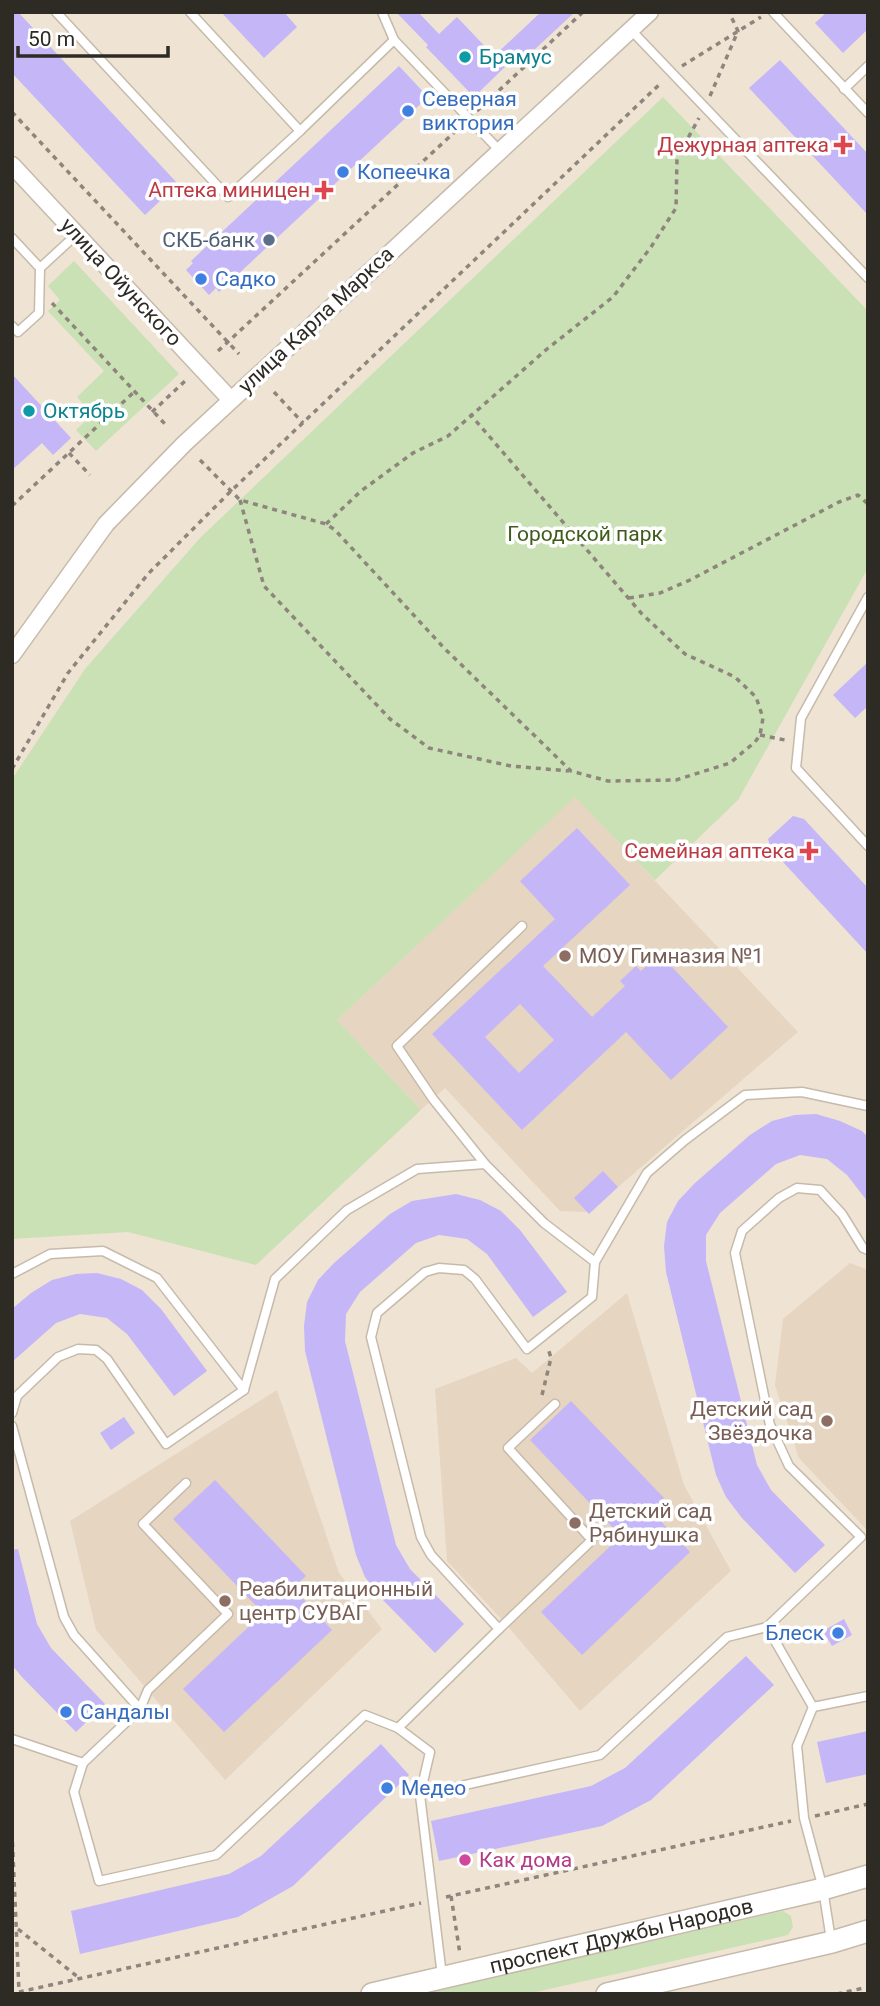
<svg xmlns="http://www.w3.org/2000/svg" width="880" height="2006" font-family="Roboto,sans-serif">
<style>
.built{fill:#e6d5c0}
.green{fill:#cae1b5}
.building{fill:#c4b6f7;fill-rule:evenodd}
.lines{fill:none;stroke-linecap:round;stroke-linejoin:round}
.service-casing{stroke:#c6baab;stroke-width:11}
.minor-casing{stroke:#c6baab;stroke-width:19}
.tertiary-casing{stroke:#c6baab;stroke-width:24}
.path{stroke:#8e867c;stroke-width:3.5;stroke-dasharray:5 5;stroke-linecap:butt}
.service{stroke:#fff;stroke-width:8}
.minor{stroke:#fff;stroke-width:16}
.tertiary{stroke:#fff;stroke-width:21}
.culture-dot{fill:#0f9aa8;stroke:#fff;stroke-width:2.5}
.shop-dot{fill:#3f7fe0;stroke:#fff;stroke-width:2.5}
.health-dot{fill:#e0444e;stroke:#fff;stroke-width:2.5}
.service-dot{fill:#5c6f8a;stroke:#fff;stroke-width:2.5}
.education-dot{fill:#8d6e63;stroke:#fff;stroke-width:2.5}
.hotel-dot{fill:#d1479c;stroke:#fff;stroke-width:2.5}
.labels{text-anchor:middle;stroke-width:7;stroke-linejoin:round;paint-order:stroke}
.culture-label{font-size:21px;fill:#0d838f;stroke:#fff;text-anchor:start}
.shop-label{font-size:21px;fill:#366cbe;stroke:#fff;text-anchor:start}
.health-label{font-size:21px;fill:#be3a42;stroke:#fff;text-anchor:end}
.service-label{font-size:21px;fill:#4e5e75;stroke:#fff;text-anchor:end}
.street-label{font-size:21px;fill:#2e2a24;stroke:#fff}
.park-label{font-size:21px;fill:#405c1b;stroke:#fff}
.education-label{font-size:21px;fill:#785e54;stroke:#fff;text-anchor:start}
.hotel-label{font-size:21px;fill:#b23c85;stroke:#fff;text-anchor:start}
</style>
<rect width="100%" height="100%" fill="#efe3d4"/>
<!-- built -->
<g class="built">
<path d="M575,796L798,1032L618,1187L603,1172L588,1212L560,1211L445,1088L421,1110L337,1020Z"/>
<path d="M850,1263L868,1270V1531L799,1458L775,1385L783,1319Z"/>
<path d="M627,1293L684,1485L731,1571L580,1711L505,1623L447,1561L435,1389L516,1358L532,1373Z"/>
<path d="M277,1390L339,1573L382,1629L225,1780L96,1630L70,1521Z"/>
</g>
<!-- green -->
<g class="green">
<path d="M663,97L868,311V568L738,800L655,880L575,797L337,1020L421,1110L256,1265L128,1232L12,1239V779L85,669L200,538Z"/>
<path d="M74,261L179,374L96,451L76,430L93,414L77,397L104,371L48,311L60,300L48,286Z"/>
<path d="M783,1911L791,1916L793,1927L788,1935L527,1994H420Z"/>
</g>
<!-- building -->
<g class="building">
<path d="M12,12H18L178,184L145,215L12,73Z"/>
<path d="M221,12H284L297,27L264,58Z"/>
<path d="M396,12H418L439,34L457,17L494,56L541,12H575L520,63L515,57L474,97L426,47L428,45Z"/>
<path d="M827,12H868V29L843,53L815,23Z"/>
<path d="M780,60L868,154V215L749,88Z"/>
<path d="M399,66L428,97L219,292L216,288L209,295L186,270L193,263L191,261Z"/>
<path d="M12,374L71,438L53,455L42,443L12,470Z"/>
<path d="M868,662V706L855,718L833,695Z"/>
<path d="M793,816L804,819L868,888V954L771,849L768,839Z"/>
<path d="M577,828L630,885L543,966L592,1017L625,986L620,981L636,966L641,971L660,954L728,1027L671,1080L626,1032L522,1130L432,1034L555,919L520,881ZM520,1004L554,1040L519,1073L485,1037Z"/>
<path d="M816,1114L840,1121L862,1131L868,1137V1202L847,1175L827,1159L800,1155L776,1164L720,1213L706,1235V1261L757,1465L771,1490L825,1545L795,1573L742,1518L726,1497L716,1475L666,1272L664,1246L667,1222L678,1201L695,1183L750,1135L772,1121L795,1115Z"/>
<path d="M603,1171L618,1187L589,1214L574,1198Z"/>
<path d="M456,1194L480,1200L501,1211L520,1230L567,1292L533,1317L487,1254L467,1239L439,1235L416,1243L360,1292L346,1314L345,1341L396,1545L410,1569L464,1624L435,1653L381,1598L365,1577L356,1555L305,1351L304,1326L307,1302L318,1280L334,1263L390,1214L412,1201Z"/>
<path d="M97,1273L121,1279L142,1290L161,1309L207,1371L174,1396L127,1334L107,1318L80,1314L56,1323L12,1362V1309L31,1293L52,1280L76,1274Z"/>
<path d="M571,1401L664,1498L651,1511L690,1552L582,1655L541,1612L621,1536L530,1440Z"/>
<path d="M124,1417L135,1433L111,1450L100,1433Z"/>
<path d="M215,1480L306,1576L293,1588L332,1630L224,1732L183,1689L263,1613L173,1519Z"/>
<path d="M18,1549L37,1624L51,1648L105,1704L76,1732L22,1677L12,1665V1550Z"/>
<path d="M844,1619L852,1635L832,1646L823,1631Z"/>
<path d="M746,1656L774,1685L651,1800L602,1826L439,1861L431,1821L591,1786L625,1768Z"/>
<path d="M868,1731V1774L826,1783L817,1742Z"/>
<path d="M381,1744L409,1775L293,1886L238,1917L80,1954L71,1911L229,1874L261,1856Z"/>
</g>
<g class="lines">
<!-- service casing -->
<g class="service-casing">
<g id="service">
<path d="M56,12L228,197L300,131"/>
<path d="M190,12L300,131L394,40"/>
<path d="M382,12L394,40L500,151"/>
<path d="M773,12L868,113"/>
<path d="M631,30L868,278"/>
<path d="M844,89L868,66"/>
<path d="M12,238L40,268L77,234"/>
<path d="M12,326L18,332L39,313L40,268"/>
<path d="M868,597L801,718L796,768L868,846"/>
<path d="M485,1164L433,1099L397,1046L522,926"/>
<path d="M12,1274L50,1254L103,1251L157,1278L244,1390L166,1444L107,1359L96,1350L78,1349L58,1357L17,1396L12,1413"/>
<path d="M244,1390L275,1279L347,1210L417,1169L485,1164L544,1223L595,1262"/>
<path d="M12,1426L64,1617L74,1635L140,1709"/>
<path d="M767,1627L813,1707L868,1696"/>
<path d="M499,1629L592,1540L508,1448L555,1404"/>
<path d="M813,1707L797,1746L804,1818L823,1889L831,1940"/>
<path d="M398,1728L499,1629L431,1555L421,1537L371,1337L377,1313L425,1272L439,1268L464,1270L475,1279L527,1349L592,1297L595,1262L647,1173L685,1140L745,1095L802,1092L868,1106"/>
<path d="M12,1739L83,1763L140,1709L148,1690L228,1614L143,1524L186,1483"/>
<path d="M83,1763L74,1792L99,1881L216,1855L365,1715L398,1728L430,1752L420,1795L442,1976"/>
<path d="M420,1795L600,1755L727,1637L767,1627L861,1537L789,1466L770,1425L735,1253L742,1231L779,1198L797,1188L820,1190L842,1214L863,1248L868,1250"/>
</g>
</g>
<!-- minor casing -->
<g class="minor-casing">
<g id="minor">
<path d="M12,165L230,399"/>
<path d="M12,655L106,524L184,444L650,12"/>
</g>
</g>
<!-- tertiary casing -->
<g class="tertiary-casing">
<g id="tertiary">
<path id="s1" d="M372,1994L823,1889L868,1876"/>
<path d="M607,1994L832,1942L868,1931"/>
</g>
</g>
<!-- path -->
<g class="path">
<path d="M682,66L761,17"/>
<path d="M710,96L738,31L729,12"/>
<path d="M477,111L583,12"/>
<path d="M12,112L239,354"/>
<path d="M52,303L165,424"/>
<path d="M218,351L459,128"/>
<path d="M274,392L303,423"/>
<path d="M152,412L185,381"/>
<path d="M69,453L90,475"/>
<path d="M200,460L240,500L326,524L335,530L445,649L571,771L608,781L676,780L730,763L755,742L760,735L763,718L756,697L735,677L685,654L642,614L470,414"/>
<path d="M240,500L264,586L390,719L429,748L511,766L569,771"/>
<path d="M12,506L134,392"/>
<path d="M326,524L361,491L413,453L448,436L547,349L613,297L651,247L676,208L677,158L699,118"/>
<path d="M629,598L660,593L690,580L839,502L858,495L868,504"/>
<path d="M760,735L785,740"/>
<path d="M12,769L68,673L148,574L231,491L662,82"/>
<path d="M542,1395L551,1358L548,1348"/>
<path d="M815,1816L868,1804"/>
<path d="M12,1832L19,1992L421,1903"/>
<path d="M451,1896L460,1954"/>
<path d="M446,1897L791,1821"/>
<path d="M18,1929L79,1978"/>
<path d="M837,1994L868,1987"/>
</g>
<!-- service -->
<use href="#service" class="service"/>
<!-- minor -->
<use href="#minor" class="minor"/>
<!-- tertiary -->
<use href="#tertiary" class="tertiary"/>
</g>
<!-- markers -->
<g class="culture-dot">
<circle cx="465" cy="57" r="7"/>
<circle cx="29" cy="411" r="7"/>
</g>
<g class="shop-dot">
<circle cx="408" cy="111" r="7"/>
<circle cx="343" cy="172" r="7"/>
<circle cx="201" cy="279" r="7"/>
<circle cx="838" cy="1633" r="7"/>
<circle cx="66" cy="1712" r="7"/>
<circle cx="387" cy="1788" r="7"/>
</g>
<g class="health-dot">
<path d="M839.5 134.5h7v7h7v7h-7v7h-7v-7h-7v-7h7z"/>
<path d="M320.5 179.5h7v7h7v7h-7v7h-7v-7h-7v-7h7z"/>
<path d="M805.5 840.5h7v7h7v7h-7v7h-7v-7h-7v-7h7z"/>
</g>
<circle class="service-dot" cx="269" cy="240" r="7"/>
<g class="education-dot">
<circle cx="565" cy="956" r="7"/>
<circle cx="827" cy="1421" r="7"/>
<circle cx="575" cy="1523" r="7"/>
<circle cx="225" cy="1601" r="7"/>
</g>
<circle class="hotel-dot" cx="465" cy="1860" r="7"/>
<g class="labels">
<!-- culture labels -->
<g class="culture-label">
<text x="479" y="64">Брамус</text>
<text x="43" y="418">Октябрь</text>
</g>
<!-- shop labels -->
<g class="shop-label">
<text x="422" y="106">Северная<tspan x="422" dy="24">виктория</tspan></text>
<text x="357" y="179">Копеечка</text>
<text x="215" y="286">Садко</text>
<text x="824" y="1640" text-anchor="end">Блеск</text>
<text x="80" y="1719">Сандалы</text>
<text x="401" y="1795">Медео</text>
</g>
<!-- health labels -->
<g class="health-label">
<text x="829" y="152">Дежурная аптека</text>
<text x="310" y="197">Аптека миницен</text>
<text x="795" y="858">Семейная аптека</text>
</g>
<!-- service labels -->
<g class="service-label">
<text x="255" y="247">СКБ-банк</text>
</g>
<!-- street labels -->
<g class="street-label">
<text transform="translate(121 282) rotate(47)" y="7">улица Ойунского</text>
<text transform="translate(316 320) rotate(-43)" y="7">улица Карла Маркса</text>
<text dy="7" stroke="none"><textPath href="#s1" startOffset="256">проспект Дружбы Народов</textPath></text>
</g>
<!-- park labels -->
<g class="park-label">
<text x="585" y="541">Городской парк</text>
</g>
<!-- education labels -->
<g class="education-label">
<text x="579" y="963">МОУ Гимназия №1</text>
<text x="813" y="1416" text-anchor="end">Детский сад<tspan x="813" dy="24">Звёздочка</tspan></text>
<text x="589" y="1518">Детский сад<tspan x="589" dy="24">Рябинушка</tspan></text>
<text x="239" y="1596">Реабилитационный<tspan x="239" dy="24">центр СУВАГ</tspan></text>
</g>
<!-- hotel labels -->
<g class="hotel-label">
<text x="479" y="1867">Как дома</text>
</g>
</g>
<!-- border -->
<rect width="880" height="2006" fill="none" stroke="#2e2a24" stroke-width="28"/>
<!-- scale -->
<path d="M18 46v10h150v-10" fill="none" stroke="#2e2a24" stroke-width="3.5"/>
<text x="28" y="46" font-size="21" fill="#2e2a24" stroke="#ffffff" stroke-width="5" paint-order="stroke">50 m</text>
</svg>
